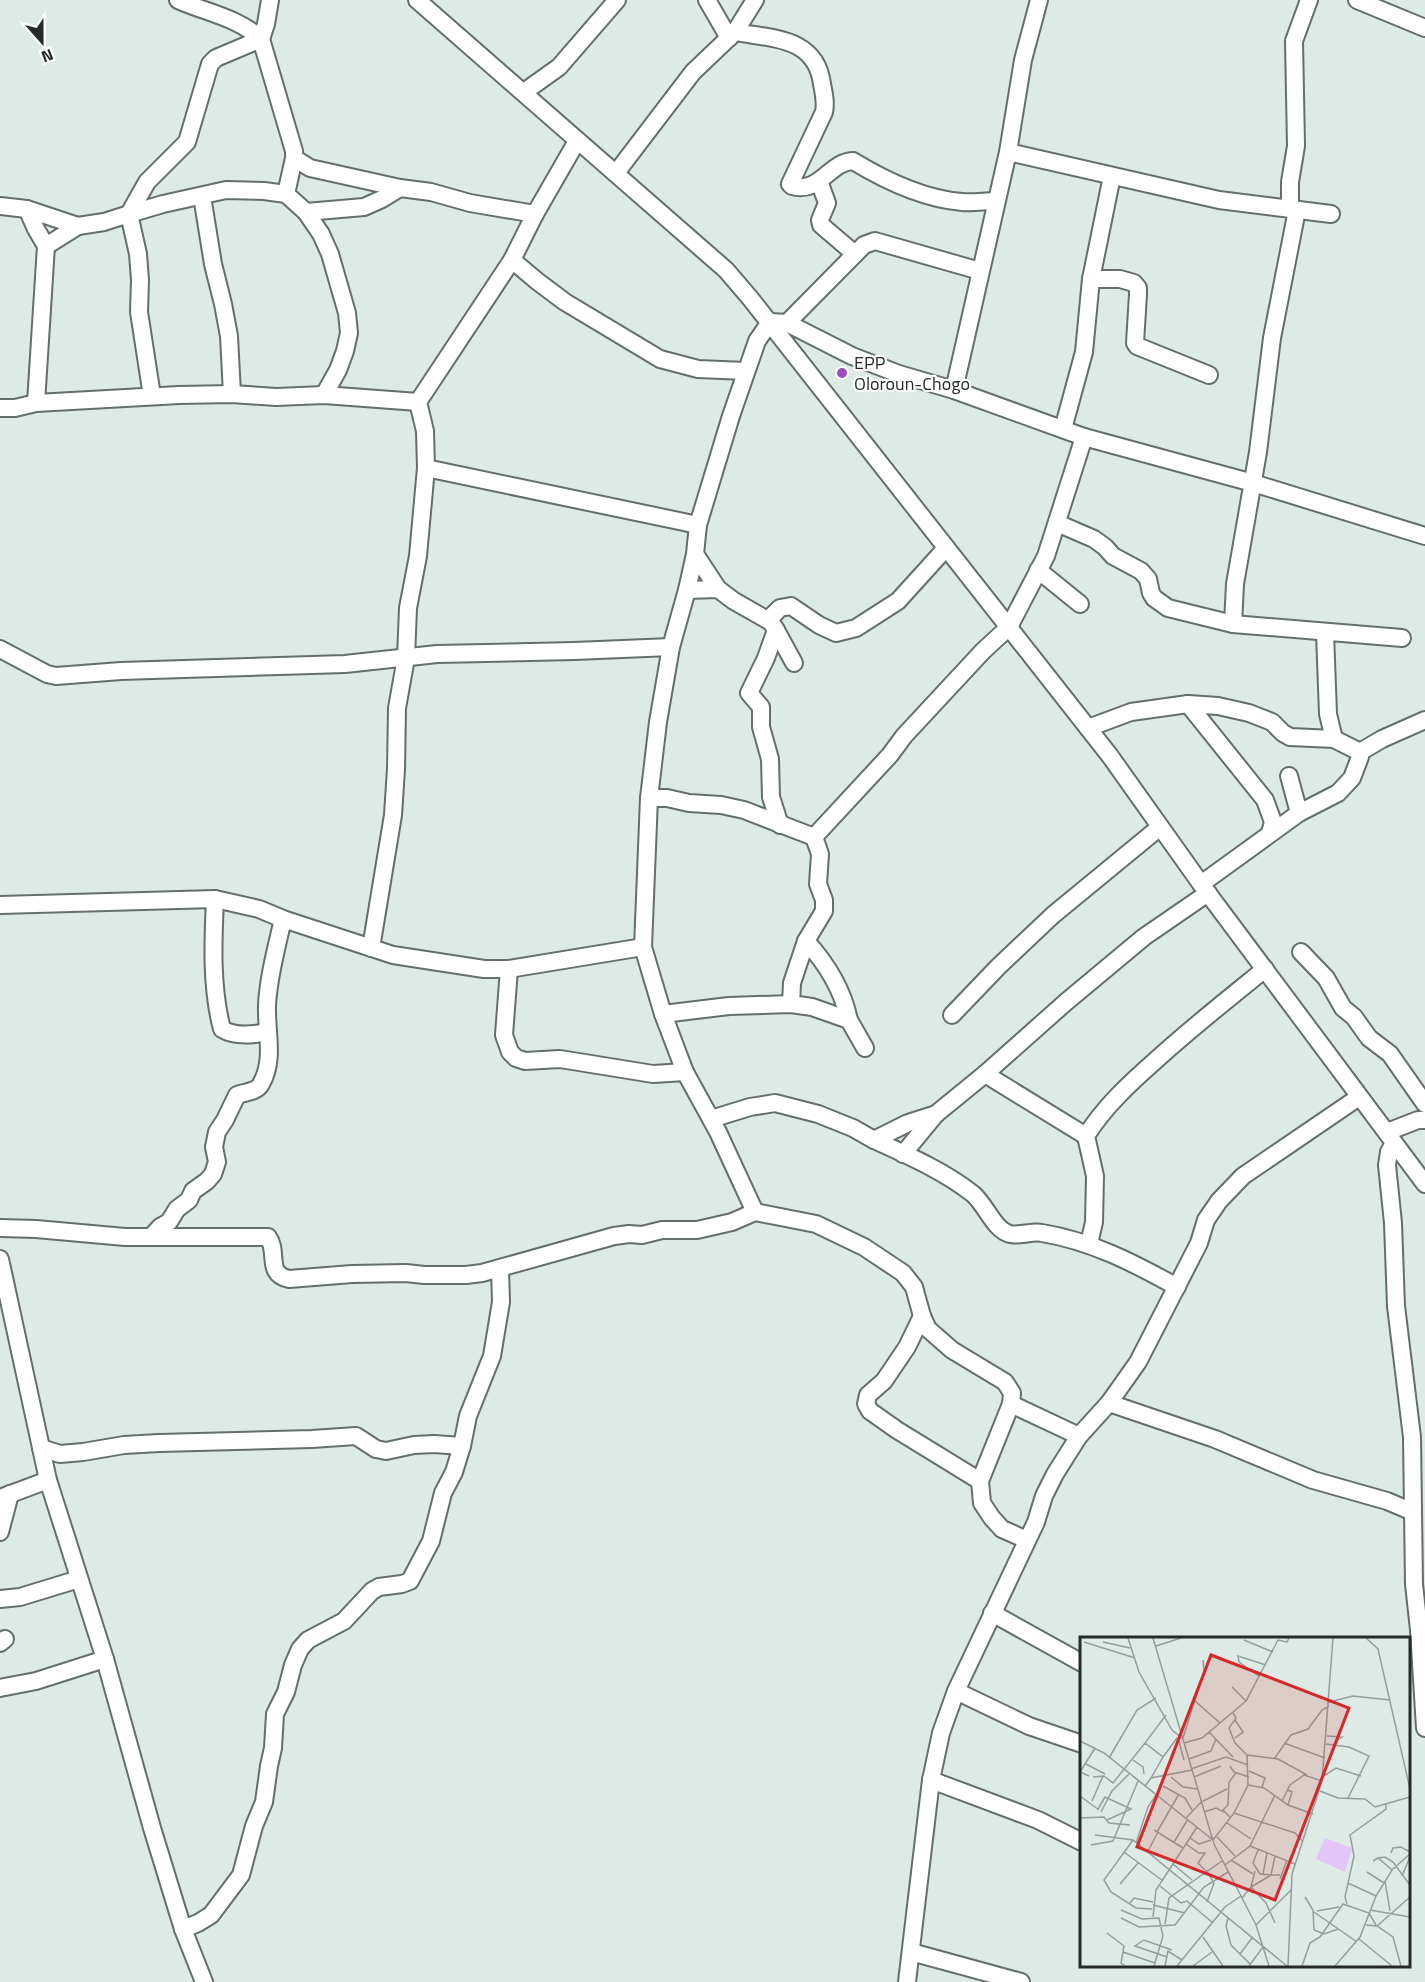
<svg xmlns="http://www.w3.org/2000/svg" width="1425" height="1982" font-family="'Titillium Web',sans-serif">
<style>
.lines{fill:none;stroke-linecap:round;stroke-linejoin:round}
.minor-casing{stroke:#646f6c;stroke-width:20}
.minor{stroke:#fff;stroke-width:16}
.poi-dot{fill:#984dc0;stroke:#fff;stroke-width:2}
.labels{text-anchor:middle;stroke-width:4.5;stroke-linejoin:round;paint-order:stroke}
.poi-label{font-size:18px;fill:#262b2a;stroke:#fff;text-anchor:start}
.inset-road{fill:none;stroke:#949e9b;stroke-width:1.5}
.view{fill:#d62828;fill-opacity:0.15;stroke:#d62828;stroke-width:3}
.inset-edge{fill:none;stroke:#262b2a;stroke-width:3}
</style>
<rect width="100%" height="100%" fill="#ddeae6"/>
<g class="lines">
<!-- minor casing -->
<g class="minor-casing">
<g id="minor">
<path d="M178,0C207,13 237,17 261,39L294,151V158L286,194"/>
<path d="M417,0L726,270L750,298L1110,756L1201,884L1425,1184"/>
<path d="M707,0L729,38"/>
<path d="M1357,0L1425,28"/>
<path d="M735,32C773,39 816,37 822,84C824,94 826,103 824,112L790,184L792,186C820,194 829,162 853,161C886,181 923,199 962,202C973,203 985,201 995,201"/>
<path d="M524,92L559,67L617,0"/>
<path d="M1008,152L1219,200L1331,214"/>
<path d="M294,158L310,168L400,188L431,192L470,203L535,214"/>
<path d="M616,173L693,72L735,32L755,0"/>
<path d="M819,181L827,203L820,220L821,225L855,254"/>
<path d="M202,196L213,264L223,304L229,336L232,394"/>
<path d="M0,206L27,209L78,226"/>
<path d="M27,209L36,229L46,246L36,403"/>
<path d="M1290,209V182L1296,146L1294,41L1309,0"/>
<path d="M306,212L364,207L382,199L400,188"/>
<path d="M46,246L78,226L104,222L129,214L147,182L187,142L210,64L216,58L261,39L266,24L270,0"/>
<path d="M512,260L537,281L565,302L660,359L698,369L746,371"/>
<path d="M1091,279H1120L1134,283L1138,288V294L1135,343L1137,346L1209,375"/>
<path d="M787,323L864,245L875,241L980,271"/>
<path d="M954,390L1008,152L1023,60L1039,0"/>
<path d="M152,396L139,312L140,280L138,254L129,214L163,204L226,190L264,191L286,194L306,212L321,234L330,254L347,313L349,333L345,351L338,370L324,395"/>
<path d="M0,408H15L36,403L179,395L232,394L276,397L324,395L418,402"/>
<path d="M1063,429L1084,352L1091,279L1112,176"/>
<path d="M426,468L698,525"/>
<path d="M1057,523L1094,539L1105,547L1113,556L1141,571L1148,579L1151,593L1154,598L1168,608L1233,624L1402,638"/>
<path d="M695,554L718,589"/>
<path d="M1038,570L1080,604"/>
<path d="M687,590L718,589L734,601L771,622L776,630L766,658L749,693L761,707V727L770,759L771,797L780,825"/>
<path d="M768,620L780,608L791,606L819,625L836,633L856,628L898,601L946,548"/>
<path d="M1233,624L1235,584L1258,452L1272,338L1297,210"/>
<path d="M776,630L794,663"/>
<path d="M1325,633L1328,714L1334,739"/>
<path d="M0,649L47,674L56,676L121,671L345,664L437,654L574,651L671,647"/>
<path d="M1188,704L1265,800L1273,822L1270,833"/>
<path d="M1088,728L1131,712L1188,704L1218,706L1249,713L1272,722L1283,733L1290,737L1334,739L1360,752"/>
<path d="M1360,752L1382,739L1425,720"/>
<path d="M1289,776L1299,813"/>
<path d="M649,798H667L689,803L721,805L744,810L814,837L820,854L818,884L824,900V911L806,941L792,983L791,1004"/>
<path d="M814,837L890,755L904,736L983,651L1009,627L1046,556L1084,437"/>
<path d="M1201,884L1299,813L1338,793L1352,778L1360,757V752"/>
<path d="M215,899C213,942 211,987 222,1029C235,1037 253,1035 267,1032"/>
<path d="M0,905L215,899L259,909L283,919L393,955L484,969H509L643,947"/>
<path d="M806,941C826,963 843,991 849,1020"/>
<path d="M371,948L393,815L396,769L397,708L406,658L408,608L418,556L426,468L425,431L418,402L512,260L535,214L577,141"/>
<path d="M1301,952L1326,978L1343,1008L1354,1017L1369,1038L1390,1054L1425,1104"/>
<path d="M509,969L504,1035L510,1052L516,1058L525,1061L560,1059L653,1074L685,1072"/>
<path d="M663,1014L729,1006L791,1004L812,1007L849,1020L865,1048"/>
<path d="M952,1015L998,967L1053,915L1160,827"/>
<path d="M985,1074L1086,1136"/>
<path d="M711,1119L750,1107L775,1103L818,1114L853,1128L874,1140L908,1123L936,1114L985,1074L1066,1002L1144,937L1208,893"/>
<path d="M1387,1132L1418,1120H1425"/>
<path d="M874,1140C907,1155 944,1171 973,1194C986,1205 994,1230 1010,1234C1021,1236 1032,1231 1042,1233C1091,1241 1134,1263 1177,1287"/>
<path d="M1394,1143L1389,1152L1387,1165L1393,1223L1396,1306L1412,1437L1414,1584L1419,1630L1425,1728"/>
<path d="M903,1154L936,1114"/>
<path d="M0,1228L36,1229L125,1237H151L160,1227L169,1222L177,1209L189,1200L193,1191L207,1181L213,1174L217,1162L214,1147L217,1132L225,1120L237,1095C245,1092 257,1092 261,1084C275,1060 266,1032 267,1006C268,978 277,946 283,919"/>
<path d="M151,1237H268C279,1252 265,1274 289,1279L352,1274L406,1273L424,1275H466L482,1273L614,1236L629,1234L642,1235L662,1230H697L732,1222L755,1212"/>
<path d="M1089,1244L1094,1222L1095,1176L1086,1136C1104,1107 1130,1083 1155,1061C1190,1029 1228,999 1265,969"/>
<path d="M0,1259L48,1480L105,1659L152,1828L183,1929L204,1982"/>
<path d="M922,1316L907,1347L884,1381L868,1395L866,1404L870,1411L897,1430L980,1481"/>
<path d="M1109,1403L1215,1439L1313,1480L1387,1501L1413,1512"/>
<path d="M1011,1404L1079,1436"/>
<path d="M41,1448L60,1454L83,1452L124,1445L159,1443L312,1439L356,1436L376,1449L386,1451L414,1445L434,1444L462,1446"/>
<path d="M0,1498L48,1480"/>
<path d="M0,1532L10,1494"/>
<path d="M1027,1540L1002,1529L992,1518L982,1503L980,1481L1011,1404L1012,1393L1005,1382L952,1350L928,1329L922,1316L914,1287L903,1273L864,1247L816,1224L755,1212L718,1132L685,1072L663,1014L643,947L649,798L658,722L671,647L687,590L695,554L698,525L731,416L757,341L770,322L787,323L852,356L899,374L954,390L1084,437L1253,483L1425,536"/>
<path d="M0,1599L20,1597L79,1579"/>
<path d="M992,1613L1082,1663"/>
<path d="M0,1643L5,1639"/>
<path d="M0,1688L36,1681L105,1659"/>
<path d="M956,1691L1029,1726L1082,1744"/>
<path d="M931,1780L1038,1820L1082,1842"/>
<path d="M183,1929L198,1923L211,1915L241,1875L254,1826L264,1802L269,1766L273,1748L275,1714L286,1692L293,1665L300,1649L308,1640L344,1621L372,1591L379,1587L402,1584L410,1581L431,1541L443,1493L454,1472L462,1446L468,1416L492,1356L501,1302L500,1269"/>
<path d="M911,1952L1021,1982"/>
<path d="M907,1982L931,1780L941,1733L956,1691L1036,1522L1044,1496L1055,1474L1079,1436L1109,1403L1138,1362L1199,1243L1206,1220L1219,1201L1243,1176L1359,1097"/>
</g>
</g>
<!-- minor -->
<use href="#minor" class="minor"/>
</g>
<!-- markers -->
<circle class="poi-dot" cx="842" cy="373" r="6"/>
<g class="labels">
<!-- poi labels -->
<g class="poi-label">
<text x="854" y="369">EPP<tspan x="854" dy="21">Oloroun-Chogo</tspan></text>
</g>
</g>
<!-- overview -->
<g transform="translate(1080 1637)">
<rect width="330" height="330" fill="#ddeae6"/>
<path d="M245,201L272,211L265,235L236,222Z" fill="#e4c5f8"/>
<path class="inset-road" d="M48,1L59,35L92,93L103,102M73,1L134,207L176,288L189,329M286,1L298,12L330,152M164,3L193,15M4,5L55,21M23,5L50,11M76,9L101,1M180,40L159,25L158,19L186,28M152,50L166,64M115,64L140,86M249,65L273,59L310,63M129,95L153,120M247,99L262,100L256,104M98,101L104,123M103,101L124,34L123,23M155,101L163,95L155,83M0,104L24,116L133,203L154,176L168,148L167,118L155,106L149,91L156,81L153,76M104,106L122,101L166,64L198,3L207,5L209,1M204,106L245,121M246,107L269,110L289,119L268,161M167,118L198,122L227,138M83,120L97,101M29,121L57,73L76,61M109,122L131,114L136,102M194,122L211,98L228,92L242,73L249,69M53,123L63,130L64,137M6,127L25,137M150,129L154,135L169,140M111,132L146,120L168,128M169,134L185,141L182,150M9,139L0,135L15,111M13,140L24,139L33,146L65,106M91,140L103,150L117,152M114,140L141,129M242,140L256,131L281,139M71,141L83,120L65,106L86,78M168,148L184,151L208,168L233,177M65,149L71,141L112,133M83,149L105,161L112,173M208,153L212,155L208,168M240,154L258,161L285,162L295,170L330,160M0,159L19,173M12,164L23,139M202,164L210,148L224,138L242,144M18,172L25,160L51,172L27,183M21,175L32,154L49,137M124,175L136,171L144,175M154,176L215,196L223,205M0,181L24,180L29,186L50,188M106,181L121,165L147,152M151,181L143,173L148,168L149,145L156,136M147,186L171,202M74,193L103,211M77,195L99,157M15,198L53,203L207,329M137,200L155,219M110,201L119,207L131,203M53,203L24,243L31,255L56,271L72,272M94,205L108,182M56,206L68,170L76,158M106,207L119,216H125L118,226L125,233M11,208L33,204L58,144M170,209L215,227M178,213L173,226L180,237L191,238L195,219M44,215L83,244M67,216L78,195M311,216L313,211L321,210L330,215M298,221L305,220L313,225L330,248M151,223L173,237M293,224L298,221L312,233M93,227L112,243M145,228L170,209L195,158M126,233L134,246L127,265M287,235L304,246M183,237L187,216M322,239L330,220M200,242L207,223M305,244L310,274M268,246L296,259M40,247L58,226M80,249L101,266L107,264L133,286M171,250L186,266L195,286M171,250L191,238H200M225,260L233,273L234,293L244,297L258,292M162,261L171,250L175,234M50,266L54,261L73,265M267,267L265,260L274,219L270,198L306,172V167M73,268L105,276M41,273L62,282L79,281L83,299L74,329M290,273L330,280M237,274L259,270M234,275L277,305M73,280L76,253L117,190M41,281L59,290L95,288L124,250L148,235M148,281L146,289L151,308L170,327M85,287L89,261L142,224M176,288L211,253M286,288L297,289L313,300L321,329M297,289L330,260M27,296L44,309L41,326L45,329M123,300L143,329M279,302L312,329M43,315L75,326M160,317L172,301M87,320L55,309L64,303L92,313M85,329L88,314L102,323M97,329L145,270L161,259M113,329L132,315M169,329L183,310M208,329L212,237L242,144L253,1M222,329L230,306L240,300L263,267L289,276L296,288M255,329L280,300L296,259L312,233L330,217"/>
<path class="view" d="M131,18L269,71L195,263L57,210Z"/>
<rect width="330" height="330" class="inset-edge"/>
</g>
<!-- north arrow -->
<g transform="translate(42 42) rotate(159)" stroke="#ffffff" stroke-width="4.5" paint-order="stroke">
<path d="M0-4.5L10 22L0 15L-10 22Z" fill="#262b2a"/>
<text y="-9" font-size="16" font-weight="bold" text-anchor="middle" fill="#262b2a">N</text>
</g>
</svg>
